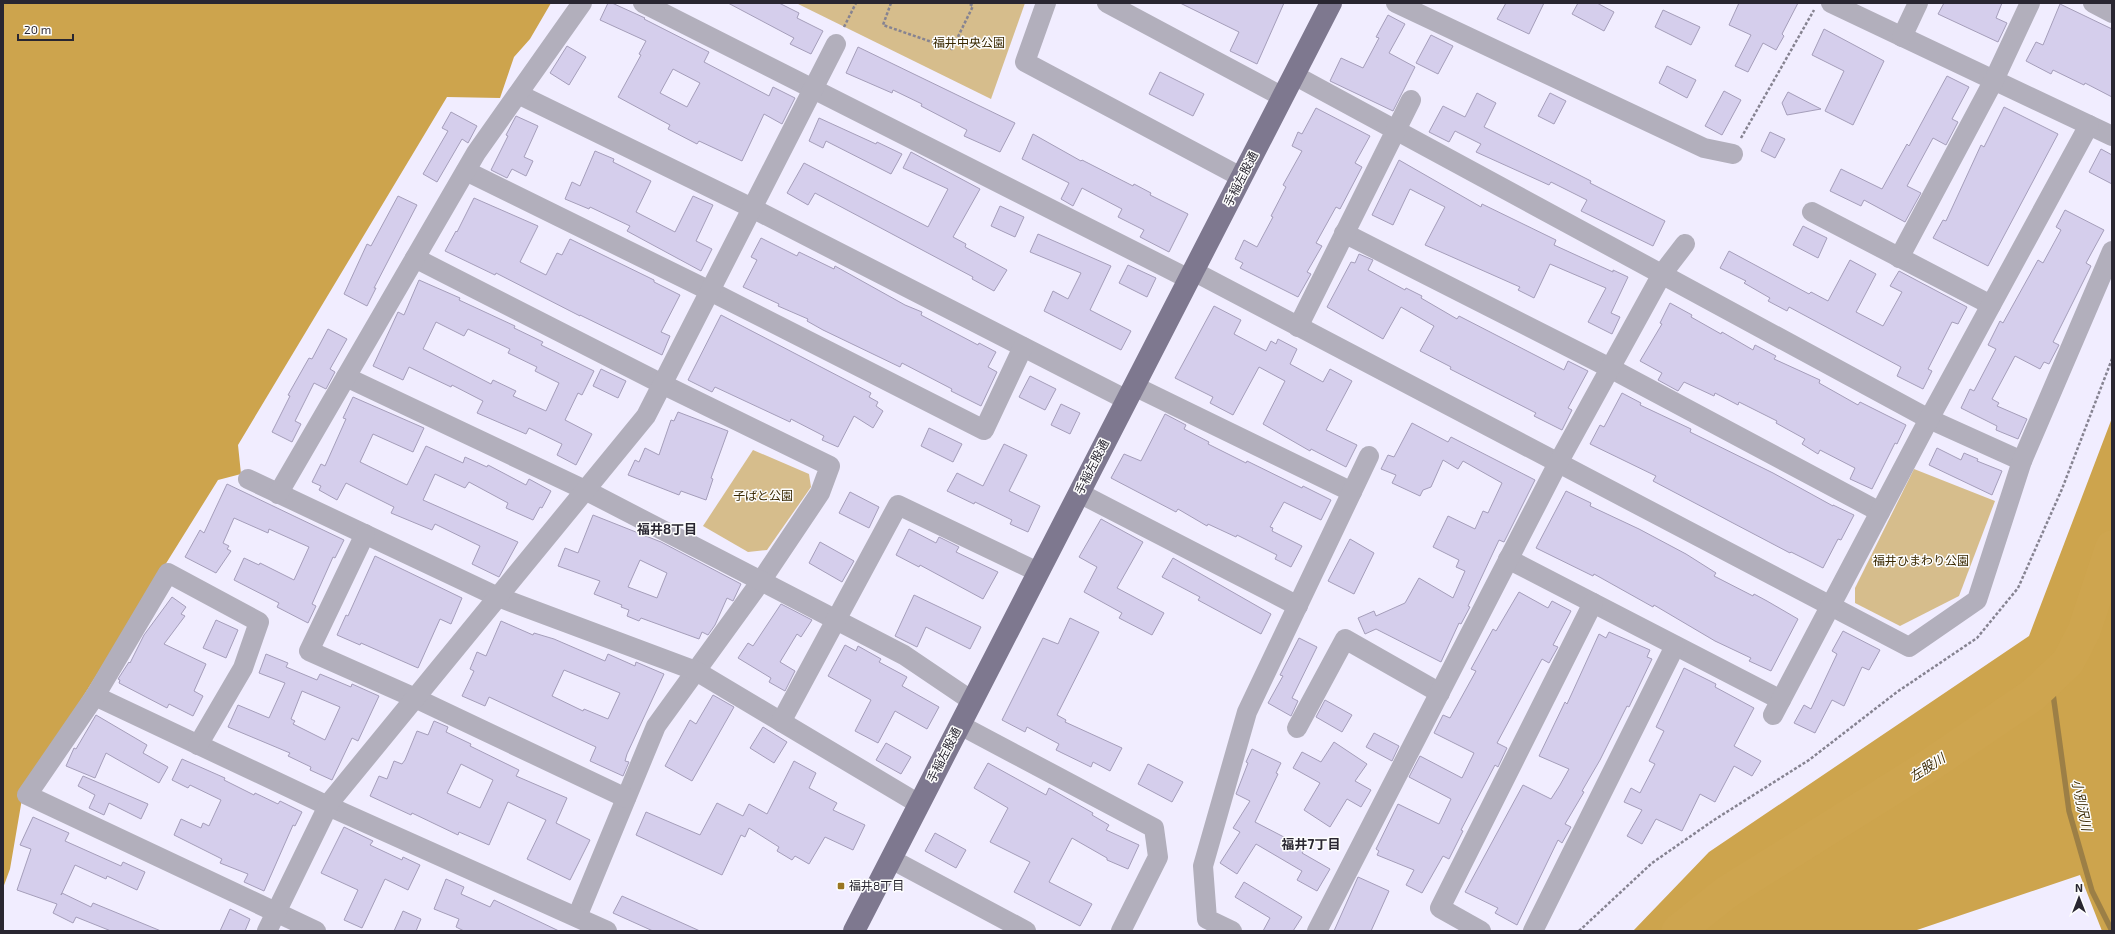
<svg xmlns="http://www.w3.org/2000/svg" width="2115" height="934" font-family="'Exo 2','Noto Sans JP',sans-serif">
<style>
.green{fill:#d6bd8c}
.forest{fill:#cda44d}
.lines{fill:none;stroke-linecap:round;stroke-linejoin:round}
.stream{stroke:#9c7f46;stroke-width:5.5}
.river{stroke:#cea54f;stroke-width:33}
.building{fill:#d5ceec;stroke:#a59eba;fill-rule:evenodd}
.path{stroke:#868391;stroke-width:2.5;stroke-dasharray:3 2;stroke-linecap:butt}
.street{stroke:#b2afbc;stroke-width:20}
.primary{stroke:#7e788f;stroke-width:22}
.poi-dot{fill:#9a7621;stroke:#fdfdfd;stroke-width:1.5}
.labels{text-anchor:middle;stroke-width:3;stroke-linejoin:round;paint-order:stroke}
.park-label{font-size:12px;fill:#392801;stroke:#fdfdfd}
.street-label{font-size:12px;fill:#292631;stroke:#fdfdfd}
.poi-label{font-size:12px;fill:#292631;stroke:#fdfdfd;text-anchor:start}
.neighbourhood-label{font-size:13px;font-weight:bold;fill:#292631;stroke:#fdfdfd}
.water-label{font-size:13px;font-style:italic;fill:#3f2e08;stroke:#fdfdfd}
</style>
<rect width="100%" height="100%" fill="#f1edff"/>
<!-- green -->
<g class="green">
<path d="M796,3H1025L991,99Z"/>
<path d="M753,450L809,474L811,487L767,550L748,552L703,526Z"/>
<path d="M1914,469L1995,501L1959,596L1900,626L1855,603V588Z"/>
</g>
<!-- forest -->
<g class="forest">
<path d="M3,3H551L530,39L514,57L500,98L447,97L238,445L241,474L218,480L23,793L10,869L3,888Z"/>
<path d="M2112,418V931H2102L2080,875L1914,931H1633L1709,852L2029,636Z"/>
</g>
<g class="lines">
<!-- stream -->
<path class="stream" d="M2051,679L2069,811L2092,891L2112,931"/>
<!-- river -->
<path class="river" d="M1678,931L1727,892L1930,765L2033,695L2068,662L2084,631L2112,547"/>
</g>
<!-- building -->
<g class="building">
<path d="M608,3H612L645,18L644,19L709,52L704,62L769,96L773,87L795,98L782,124L764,114L742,161L699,141L697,144L668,129L670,125L618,97L641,55L639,54L646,41L600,20ZM673,69L700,83L687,107L660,93Z"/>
<path d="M728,3H779L799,13L797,18L823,31L811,54L790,44L794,38Z"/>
<path d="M1180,3H1284L1257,64L1230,51L1239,32Z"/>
<path d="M1506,3H1544L1529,34L1497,19Z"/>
<path d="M1578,3H1597L1614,12L1604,31L1572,14Z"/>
<path d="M1739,3H1798L1782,34L1784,36L1776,50L1763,43L1748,72L1735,66L1751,35L1729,25Z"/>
<path d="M1944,3H2002L1996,18L2007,23L1998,42L1938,14Z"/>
<path d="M2060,4L2112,29V97L2085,83L2084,85L2053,70L2051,74L2026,61L2036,42L2043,45Z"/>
<path d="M1663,10L1700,27L1691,45L1655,27Z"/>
<path d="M1388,15L1405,24L1389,53L1415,67L1393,111L1330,81L1341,58L1363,68L1379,38L1376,37Z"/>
<path d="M1824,29L1884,61L1853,125L1825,111L1844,71L1812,55Z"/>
<path d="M1431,35L1453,46L1438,74L1416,63Z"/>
<path d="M567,46L586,57L569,85L550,73Z"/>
<path d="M858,47L1015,123L1000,152L964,136L967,130L921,106L922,104L893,90L892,93L846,73Z"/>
<path d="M1667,66L1696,80L1687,98L1659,83Z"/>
<path d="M1160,72L1204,94L1193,116L1149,94Z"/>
<path d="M1947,76L1969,87L1952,119L1958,122L1946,145L1933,138L1907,186L1921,193L1905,222L1864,200L1861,206L1830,191L1841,169L1882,189L1907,144L1909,146Z"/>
<path d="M1724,91L1741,100L1722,135L1705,126Z"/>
<path d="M1788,92L1821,109L1787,115L1782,103Z"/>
<path d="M1477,93L1496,103L1484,127L1591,181L1590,183L1665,221L1653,246L1581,211L1587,200L1551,182L1549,185L1476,152L1481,144L1455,131L1449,142L1429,132L1443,106L1465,117Z"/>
<path d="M1550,93L1566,101L1554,124L1538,116Z"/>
<path d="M2004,107L2058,134L1988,266L1933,238L1943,220L1946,221L1981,145L1984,147Z"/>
<path d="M1316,108L1370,136L1355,163L1362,167L1340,209L1336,207L1316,243L1322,246L1307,272L1311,274L1298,297L1240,268L1243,263L1235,259L1244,240L1257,247L1273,217L1271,216L1286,187L1283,185L1302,151L1292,146L1298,132L1302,134Z"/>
<path d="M451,112L477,126L468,143L462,139L437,182L423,174L448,131L442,128Z"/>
<path d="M516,116L538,126L524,157L533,161L526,176L512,169L507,178L491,170L508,136L506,135Z"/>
<path d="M819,118L876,144L877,142L902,154L891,174L826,141L823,148L809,141Z"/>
<path d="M1770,132L1785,139L1775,158L1761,151Z"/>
<path d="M1033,134L1081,161L1082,160L1133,186L1134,184L1151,193L1150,195L1188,214L1169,252L1140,237L1144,230L1118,217L1122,209L1082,188L1073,206L1061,199L1069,183L1022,159Z"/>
<path d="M2101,149L2112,155V184L2089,172Z"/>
<path d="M595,151L614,159L613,162L651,181L636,212L675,232L693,196L713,205L696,241L712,249L701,271L627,231L630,226L590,207L589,209L565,199L572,182L580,186Z"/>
<path d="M911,152L980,189L953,237L966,244L965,247L1007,270L994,291L972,279L973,277L815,193L808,205L787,193L804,163L928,227L948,189L903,168Z"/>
<path d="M1399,160L1481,207L1482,204L1556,240L1554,245L1613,272V270L1628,277L1611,313L1620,317L1612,334L1588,322L1606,288L1550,264L1534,298L1518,290L1520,287L1425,245L1445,207L1410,189L1393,225L1372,215Z"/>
<path d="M398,196L417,205L374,288H376L367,306L344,294L367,244L371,246Z"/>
<path d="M474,198L538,226L520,262L546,275L557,253L562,255L570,239L654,280V282L680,295L661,332L670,336L662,355L580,315V316L496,273L495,275L445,251L456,231L457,232Z"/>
<path d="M1000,206L1024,217L1015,237L991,226Z"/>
<path d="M2065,210L2104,230L2086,263L2091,266L2053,342L2059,345L2049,364L2044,362L2040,369L2015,356L1992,399L1999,403L1997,406L2027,419L2018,439L1996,430L1997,426L1961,408L1970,389L1974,391L1996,349L1988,345L2000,321L2003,323L2038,260L2043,263L2061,230L2056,227Z"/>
<path d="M1803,226L1827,238L1818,258L1793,245Z"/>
<path d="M1038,234L1111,266L1090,310L1131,331L1121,350L1044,311L1053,291L1068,299L1081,273L1030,252Z"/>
<path d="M761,238L797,256L799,252L834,269L835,266L905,305L922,312L921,315L978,345L979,343L996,352L988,367L997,372L981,406L951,391L952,389L902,363L900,367L823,330L807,321L808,319L778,306L779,304L743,287L757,260L751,257Z"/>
<path d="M1729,251L1809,294L1811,292L1828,301L1850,260L1876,274L1856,312L1883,326L1902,292L1890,286L1899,271L1967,307L1958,324L1952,322L1928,369L1932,371L1923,389L1897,376L1901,367L1789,307L1787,311L1768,301L1770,298L1744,283L1746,281L1720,268Z"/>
<path d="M1359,254L1373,260L1368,270L1405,290L1406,288L1422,296L1421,298L1457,319L1459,316L1564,370L1568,361L1588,371L1568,408L1572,410L1562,430L1534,416L1536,413L1450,369L1451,367L1420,351L1434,326L1401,307L1383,339L1327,307L1351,262L1355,263Z"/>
<path d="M1128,265L1156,278L1147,297L1119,283Z"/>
<path d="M419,280L460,298L459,300L515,326L514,328L543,342L541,345L594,371L582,395L578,393L565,420L592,434L576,465L557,455L562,444L529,428L526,434L477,413L483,401L452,385L451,387L409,367L403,380L373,366L398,312L404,315ZM436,322L464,336L468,329L510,349L508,353L537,367L535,371L559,383L546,411L513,396L516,391L493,380L491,384L423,349Z"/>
<path d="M1670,303L1692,315L1691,317L1721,334L1722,332L1753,350L1755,345L1776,356L1774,359L1820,380L1819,383L1858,405L1860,402L1906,425L1897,444L1895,443L1872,489L1850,479L1855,468L1820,450L1818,454L1802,444L1805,439L1776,423L1777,421L1739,402L1738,405L1715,393L1714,396L1684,382L1678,391L1658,380L1662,373L1640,361L1662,324L1660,323Z"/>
<path d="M1214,306L1241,320L1234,334L1266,351L1271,341L1276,344L1278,339L1297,349L1290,364L1323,382L1330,369L1352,381L1326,430L1357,445L1346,467L1311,449L1310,451L1263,424L1285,381L1259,367L1233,415L1210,403L1213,397L1175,378Z"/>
<path d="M721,315L871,393L869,397L878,402L876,406L883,411L873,428L854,416L838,447L822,440L824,436L791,419L790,422L715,387L712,392L688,380Z"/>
<path d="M328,329L347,339L330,369L335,372L326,389L314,383L295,421L301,424L292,442L272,432L290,396L288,395L309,358L312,359Z"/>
<path d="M601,369L626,381L618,398L593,386Z"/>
<path d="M1030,376L1056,389L1045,410L1019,397Z"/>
<path d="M1622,393L1641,403L1640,405L1691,429L1690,432L1773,473L1833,506V505L1854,515L1841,540L1838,539L1823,568L1791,552L1790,553L1653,481L1656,476L1590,444L1600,425L1604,427Z"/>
<path d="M353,397L424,428L413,452L373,434L360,462L407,485L426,446L463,463L465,457L487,467L488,465L526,485L529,479L551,491L542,508L540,507L533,520L506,508L508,503L469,482L465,488L435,474L423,500L518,542L499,577L472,564L480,546L435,524L432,530L391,513L394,507L346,483L337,500L319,490L321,486L312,482L321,464L325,466L346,419L343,418Z"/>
<path d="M1061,404L1080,413L1070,434L1051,425Z"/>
<path d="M678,412L728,431L711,478L713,479L706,500L681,491L679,495L628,475L635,460L639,462L645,448L659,455L671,420L674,421Z"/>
<path d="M1165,414L1186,425L1184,429L1209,442L1208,444L1246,463L1247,461L1302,488L1303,486L1331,500L1321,520L1284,502L1270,527L1273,528L1272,531L1302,546L1291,567L1275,559L1277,555L1237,535L1236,537L1208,524L1207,526L1178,509L1176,512L1111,478L1124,454L1141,461Z"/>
<path d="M1412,423L1448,442L1451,437L1535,480L1504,542L1499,540L1468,606L1470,607L1461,624L1459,623L1441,662L1376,629L1365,634L1358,618L1374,611L1376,616L1405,603L1419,578L1453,598L1465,571L1456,567L1459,560L1433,547L1448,516L1475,529L1483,511L1488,513L1502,483L1463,461L1458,469L1443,460L1431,487L1423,490L1420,496L1392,483L1396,475L1381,469L1388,455L1394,457Z"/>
<path d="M929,428L962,444L953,462L921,446Z"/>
<path d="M1004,444L1027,455L1009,491L1040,506L1028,532L1010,524L1012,520L975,502L974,504L947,491L957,473L983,486Z"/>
<path d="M1937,448L1961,460L1964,453L1978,459L1977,461L2002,471L1992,495L1929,465Z"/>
<path d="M227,484L344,540L335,558L333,557L312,604L316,606L308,623L277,607L279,603L234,580L244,558L259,565L260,563L294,580L309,547L269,529L268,533L234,518L223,543L229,546L227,549L231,551L216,573L185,557L200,530L204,533Z"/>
<path d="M1566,491L1591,503L1590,506L1639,529L1686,554L1716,573L1714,576L1753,596L1754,594L1767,601L1798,619L1771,671L1749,661L1751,658L1715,641L1654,605L1653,607L1594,574L1593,576L1536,548Z"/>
<path d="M850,492L879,507L869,528L839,513Z"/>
<path d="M593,515L661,542L741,584L733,601L727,598L715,625L708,635L702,632L699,639L641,618L639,621L627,616L629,610L621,607L622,605L594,594L600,581L558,566L565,548L578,553ZM640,560L667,573L657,598L628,587Z"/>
<path d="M1101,519L1143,542L1117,588L1164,613L1152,635L1119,618L1122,613L1084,592L1097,567L1079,557Z"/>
<path d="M909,529L936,543L939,537L959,547L956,552L998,572L983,599L920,565L919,567L896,555Z"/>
<path d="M1350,539L1374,553L1354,594L1328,581Z"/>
<path d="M820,542L854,561L842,582L809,563Z"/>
<path d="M375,556L462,598L451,624L440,619L418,668L361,643L360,645L337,635L346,615L348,616Z"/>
<path d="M1173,558L1271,614L1261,634L1198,600L1200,597L1162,577Z"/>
<path d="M1519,592L1548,608L1552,601L1571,611L1553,645L1558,647L1549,663L1542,659L1497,743L1507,748L1498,767L1495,765L1461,830L1463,831L1449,859L1443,856L1422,893L1406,885L1414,870L1377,855L1379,851L1376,849L1398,804L1439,824L1451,799L1409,777L1420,756L1462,778L1474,753L1434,733L1443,715L1450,718L1476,671L1471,669L1493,629L1496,631Z"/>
<path d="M914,595L981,627L970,649L926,627L917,647L895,636Z"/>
<path d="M172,597L186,607L181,614L185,616L164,644L206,664L194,691L203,696L193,716L169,704L167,708L119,683L120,680L118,679L129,662L130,663L144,635Z"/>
<path d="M781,604L812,620L801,637L797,634L780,662L795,671L785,691L769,682L771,678L738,658L748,643L753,646Z"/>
<path d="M1070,618L1099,632L1057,715L1066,720L1065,722L1122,748L1110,771L1093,762L1091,767L1056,750L1059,744L1027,727L1025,732L1002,720L1043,638L1058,644Z"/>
<path d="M216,620L238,630L226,658L203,648Z"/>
<path d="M501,621L533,635L534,633L554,639L605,661L608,654L635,666L636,662L664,674L627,754L625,761L629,762L623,776L590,761L596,747L489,697L485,706L462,696L474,671L470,669L477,652L486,656ZM564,670L620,693L608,719L584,709L583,711L552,696Z"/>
<path d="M1843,631L1880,650L1869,670L1862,667L1844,706L1832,700L1815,733L1794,723L1804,705L1811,709L1837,654L1832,651Z"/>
<path d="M1609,632L1650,650L1647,657L1652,659L1629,707L1627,706L1600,760L1582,791L1584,792L1565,824L1571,827L1562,843L1558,840L1517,925L1495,913L1498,908L1465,892L1523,785L1551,799L1560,785L1569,769L1539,756L1565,702L1567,704L1599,634L1606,638Z"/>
<path d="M1299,638L1317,647L1292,698L1298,701L1291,716L1268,703L1283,676L1280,675Z"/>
<path d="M845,645L856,651L858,646L881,659L879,662L907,677L902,686L939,707L927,729L895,711L878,743L855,731L871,700L828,676Z"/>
<path d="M266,654L288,663L286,667L317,680L320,674L351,687L352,684L379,696L358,741L352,738L332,780L310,770L311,767L288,756L290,753L228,727L238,705L269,718L285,683L259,673ZM302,691L340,707L325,740L293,724L295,721L291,719Z"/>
<path d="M1684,668L1716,684L1715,687L1754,708L1734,746L1761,761L1752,776L1734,766L1715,802L1700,794L1682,831L1656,819L1642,844L1627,836L1642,810L1624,802L1631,788L1640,793L1655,764L1649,761L1664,731L1656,727Z"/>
<path d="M713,695L734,707L692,781L665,766L690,720L696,724Z"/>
<path d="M1325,700L1352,715L1342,732L1316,717Z"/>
<path d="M96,715L147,745L143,753L168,767L159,783L106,753L95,778L66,766L74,748L76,749Z"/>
<path d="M434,721L448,727L446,732L471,744L470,746L519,770L516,776L567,798L556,823L590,840L570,880L527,859L546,820L508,802L489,845L459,832L458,835L412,813L411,815L370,796L379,776L387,779L394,761L402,764L405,760L417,731L428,735ZM461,764L493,780L480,808L447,793Z"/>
<path d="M763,727L787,742L774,763L750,748Z"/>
<path d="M1374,733L1399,746L1392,761L1366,747Z"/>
<path d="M1334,742L1367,764L1355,781L1371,790L1361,807L1347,799L1330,827L1304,810L1320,783L1293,768L1302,752L1321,762Z"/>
<path d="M886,743L911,757L901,774L876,760Z"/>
<path d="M1252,749L1281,763L1276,773L1278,774L1255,822L1305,848L1302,853L1330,869L1317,891L1297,880L1302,871L1256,844L1237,874L1220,863L1240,832L1233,828L1250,801L1236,794L1248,763L1246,762Z"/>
<path d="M182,759L225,778L224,780L254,795L255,793L278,804L280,801L302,812L295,826L293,825L264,891L244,882L248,874L220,863L222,859L174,835L181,819L201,828L203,823L209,826L221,800L190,785L188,788L172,780Z"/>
<path d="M794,761L816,773L809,788L837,803L833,810L865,825L853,850L825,837L809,864L795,856L792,860L777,851L779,847L749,828L745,837L741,835L722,875L636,835L646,812L700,835L717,803L743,816L749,804L767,814Z"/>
<path d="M988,763L1046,795L1049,788L1093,813L1092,815L1109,825L1106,830L1139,845L1128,869L1107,860V858L1072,838L1049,882L1092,904L1080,926L1014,892L1030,862L990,842L1008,808L974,788Z"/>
<path d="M1148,764L1183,782L1172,802L1138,784Z"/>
<path d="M83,776L148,804L141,819L109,803L104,815L89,808L95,795L78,786Z"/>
<path d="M33,817L69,833L65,841L121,866L123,862L145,872L137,890L107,876L106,879L75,865L61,895L62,893L91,907L93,903L161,931H111L76,917L73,923L53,913L57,904L17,890L31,849L20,845Z"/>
<path d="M344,827L373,841L370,845L402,860L403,857L420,865L408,890L385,879L362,928L344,920L358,890L321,873Z"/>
<path d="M935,833L966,850L956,868L925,851Z"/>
<path d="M1358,877L1389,891L1371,931H1334Z"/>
<path d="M446,879L464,887L461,894L490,907L494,900L559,931H464L456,927L459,919L434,909Z"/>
<path d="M1244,882L1302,917L1293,931H1263L1270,918L1235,897Z"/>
<path d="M622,896L700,931H653L613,913Z"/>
<path d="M230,909L250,919L245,931H220Z"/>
<path d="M403,911L421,919L416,931H394Z"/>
</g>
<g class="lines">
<!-- path -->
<g class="path">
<path d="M891,3L883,25L952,49L973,6L968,3"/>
<path d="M844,27L856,3"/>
<path d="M1741,138L1814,10"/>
<path d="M1579,931L1652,863L1714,820L1809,760L1897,692L1977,638L2018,588L2062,489L2112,359"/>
</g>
<!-- street -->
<g class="street">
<path d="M643,3L1189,279"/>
<path d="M1046,3L1025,62L1241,177"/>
<path d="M1107,3L1283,97"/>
<path d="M1396,3L1704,148L1733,154"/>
<path d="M1831,3L2112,136"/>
<path d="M2093,3L2112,13"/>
<path d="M1902,37L1918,3"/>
<path d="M1294,75L1929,419L2022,461"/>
<path d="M518,94L752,208L1127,400"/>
<path d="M466,171L710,291L984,430L1023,347"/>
<path d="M1812,212L1991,305"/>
<path d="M1344,233L1610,368L1880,512"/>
<path d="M415,258L662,384L830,466L820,493L761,581L656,726L577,917"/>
<path d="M1899,258L1994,80L2030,3"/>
<path d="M1193,271L1909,647L1977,600L2022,461L2112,251"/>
<path d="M1298,327L1411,100"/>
<path d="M346,377L585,490L904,655L972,701"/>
<path d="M1134,386L1352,492"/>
<path d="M248,479L498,597L696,671L919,804"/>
<path d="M1079,493L1298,606"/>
<path d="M278,494L476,153L582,3"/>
<path d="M365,534L309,651L415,698L626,798"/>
<path d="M1508,559L1781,700"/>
<path d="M95,696L328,806L607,931"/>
<path d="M1773,715L1929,419L2089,125"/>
<path d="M781,722L898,505L1038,572"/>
<path d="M960,725L1154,828L1158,857L1121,931"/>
<path d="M1297,728L1345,639L1440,693"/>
<path d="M198,745L243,668L259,622L168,573L95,696L27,795L316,931"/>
<path d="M891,859L1026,931"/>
<path d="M267,931L330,802L646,416L836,44"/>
<path d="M1232,931L1207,919L1203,866L1247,712L1369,456"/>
<path d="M1317,931L1558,463L1662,274L1685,244"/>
<path d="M1481,931L1440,908L1593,603"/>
<path d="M1533,931L1675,646"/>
</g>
<!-- primary -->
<path class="primary" d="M854,931L1331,3"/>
</g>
<!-- markers -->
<rect class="poi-dot" x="837" y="882" width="8" height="8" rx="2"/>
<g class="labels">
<!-- park labels -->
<g class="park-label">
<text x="969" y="47">福井中央公園</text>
<text x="763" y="500">子ばと公園</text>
<text x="1921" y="565">福井ひまわり公園</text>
</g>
<!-- street labels -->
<g class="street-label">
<text transform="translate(1241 179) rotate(-63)" y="4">手稲左股通</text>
<text transform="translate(1092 467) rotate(-63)" y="4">手稲左股通</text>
<text transform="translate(944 755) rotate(-63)" y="4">手稲左股通</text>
</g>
<!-- poi labels -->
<g class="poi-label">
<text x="849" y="890">福井8丁目</text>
</g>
<!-- neighbourhood labels -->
<g class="neighbourhood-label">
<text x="667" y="534">福井8丁目</text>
<text x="1311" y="849">福井7丁目</text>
</g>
<!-- water labels -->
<g class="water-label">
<text transform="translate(1927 767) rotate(-33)" y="5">左股川</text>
<text transform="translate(2082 805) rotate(78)" y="5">小別沢川</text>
</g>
</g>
<!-- border -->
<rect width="2115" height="934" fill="none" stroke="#292631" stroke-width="8"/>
<!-- north arrow -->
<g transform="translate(2079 898)" stroke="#fdfdfd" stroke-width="3" paint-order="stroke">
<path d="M0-3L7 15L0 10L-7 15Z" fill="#292631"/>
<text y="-6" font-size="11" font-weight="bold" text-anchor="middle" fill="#292631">N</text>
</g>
<!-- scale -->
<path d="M18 34v6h55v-6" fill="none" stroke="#292631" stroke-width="2"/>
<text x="24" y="34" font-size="12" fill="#292631" stroke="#fdfdfd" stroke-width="3" paint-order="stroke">20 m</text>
</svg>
